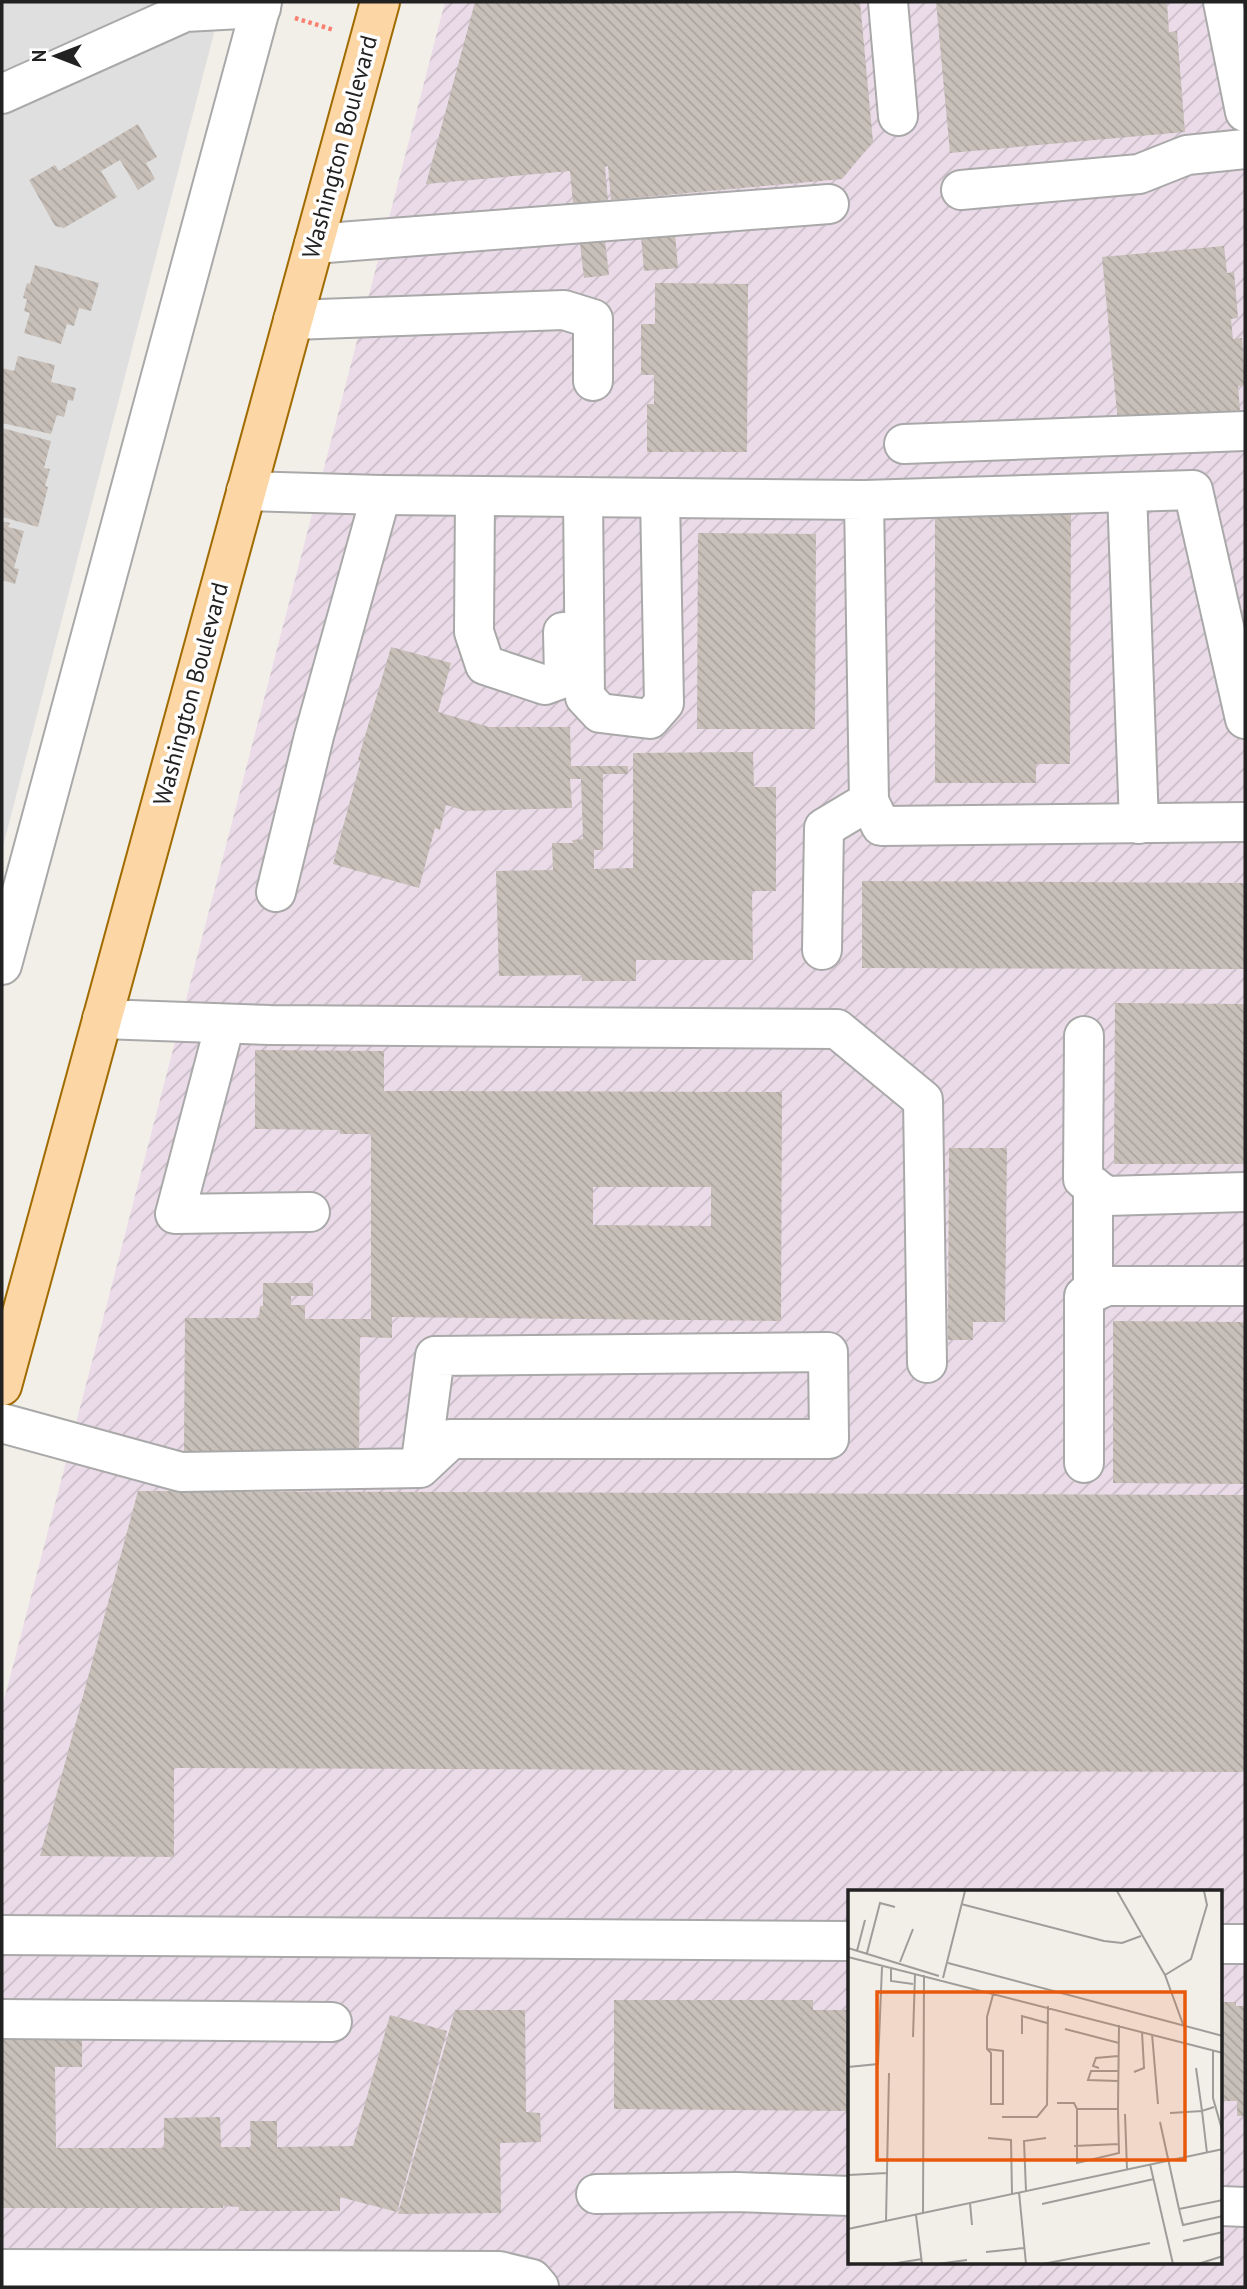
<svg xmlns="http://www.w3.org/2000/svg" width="1247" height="2289" font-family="'PT Sans',sans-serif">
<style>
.residential{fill:#e0dfdf}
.industrial{fill:url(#industrial-furrows);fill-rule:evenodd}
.building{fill:url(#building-back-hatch);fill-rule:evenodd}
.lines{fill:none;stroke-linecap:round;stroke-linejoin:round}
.minor-casing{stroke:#a9a9a9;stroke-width:42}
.major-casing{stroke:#a06b00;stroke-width:42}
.path{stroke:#fa8072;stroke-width:4.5;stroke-dasharray:3.5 3.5;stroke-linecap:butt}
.minor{stroke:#fff;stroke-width:38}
.major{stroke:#fcd6a4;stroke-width:38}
.labels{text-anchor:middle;stroke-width:7;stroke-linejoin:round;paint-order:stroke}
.street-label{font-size:24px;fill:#222;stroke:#fff}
.inset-road{fill:none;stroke:#9f9d99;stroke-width:2}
.view{fill:#e8590c;fill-opacity:0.15;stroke:#e8590c;stroke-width:3.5}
.inset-edge{fill:none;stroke:#222;stroke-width:3.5}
</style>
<defs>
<pattern id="industrial-furrows" width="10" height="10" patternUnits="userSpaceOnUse" patternTransform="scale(1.75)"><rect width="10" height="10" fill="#ebdbe8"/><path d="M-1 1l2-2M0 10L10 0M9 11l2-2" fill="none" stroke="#c9bcc7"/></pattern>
<pattern id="building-back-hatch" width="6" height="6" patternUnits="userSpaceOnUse" patternTransform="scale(1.75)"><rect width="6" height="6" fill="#c7bfb8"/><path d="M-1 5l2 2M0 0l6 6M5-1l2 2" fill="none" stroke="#aba49e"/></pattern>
</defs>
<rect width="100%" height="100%" fill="#f2efe9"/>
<!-- residential -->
<path class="residential" d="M2,2H222L2,850Z"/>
<!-- industrial -->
<path class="industrial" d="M445,2H1245V2287H2V1708ZM850,1892H1221V2263H850Z"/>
<!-- building -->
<g class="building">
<path d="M475,2H860L873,142L842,179L611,200L608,166L605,167L608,201L573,204L570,171L426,184Z"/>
<path d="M936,2H1167L1169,32L1177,31L1185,132L950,153Z"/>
<path d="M138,124L157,157L146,163L155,179L138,190L120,160L101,171L117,197L64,228L55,226L29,180L55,165L59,171Z"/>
<path d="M675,233L678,268L644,271L641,236Z"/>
<path d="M605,241L609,275L584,278L580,244Z"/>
<path d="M1224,246L1227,273L1234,272L1238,318L1231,319L1233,339L1242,338L1245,385L1238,386L1240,410L1118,422L1102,257Z"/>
<path d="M35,265L99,283L91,311L79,308L74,326L67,324L61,344L24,333L30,313L24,311L27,299L23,298L27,283L30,284Z"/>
<path d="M655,283L748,284L747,452H647V404H654V375H641V324H655Z"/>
<path d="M18,356L55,365L51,382L76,388L73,401L68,400L64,417L57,415L51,434L2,423V368L14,371Z"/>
<path d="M2,428L51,441L44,468L50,469L45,486L48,487L38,527L2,517Z"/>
<path d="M935,505L1071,506L1070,764H1036V783H935Z"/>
<path d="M2,521L10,523L8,527L24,531L14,568L19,569L15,584L2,580Z"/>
<path d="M698,533L816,534L815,729H697Z"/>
<path d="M391,647L451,663L438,712L489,727H570L571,766H628V774H603V850H594V869L633,868V753L753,752L754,787H776V891H752L753,960H636V981H582V975L499,976L496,871L553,870L552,843H573L572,840L583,839L581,779H570L572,808L466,811L446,805L440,830L435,828L419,888L333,864L361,760H358Z"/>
<path d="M862,881L1245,883V969L862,968Z"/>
<path d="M1115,1003L1245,1004V1164H1114Z"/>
<path d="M255,1050L384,1051V1091L782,1092L781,1321L392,1317V1338L360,1337L359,1453L184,1452L185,1318H259L260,1306H263V1283H313V1296H291V1305H305V1319H371V1134H340V1130L255,1129ZM593,1187H711V1226L593,1225Z"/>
<path d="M949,1148H1007L1005,1322H973V1340H948Z"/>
<path d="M1113,1321L1245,1322V1484L1113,1483Z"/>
<path d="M138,1491L1245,1495V1772L174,1768V1857L40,1856Z"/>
<path d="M614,2000H813V2010H850V2111L614,2109Z"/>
<path d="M1221,2002H1236V2006H1245V2116H1237V2101H1221Z"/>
<path d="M455,2010H525L526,2112L540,2113L541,2142L500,2143L501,2213L398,2214Z"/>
<path d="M390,2015L447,2031L397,2212L340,2197V2211H239V2207L223,2206V2208H2V2027L82,2034V2067H55L56,2148H164V2118L220,2117L221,2147H251L250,2121H277V2147L353,2146Z"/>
</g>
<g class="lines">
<!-- minor casing -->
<g class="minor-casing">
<g id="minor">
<path d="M888,2L898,116"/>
<path d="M1223,2L1245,112"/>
<path d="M2,94L185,12L261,8"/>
<path d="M961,190L1139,174L1187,155L1245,149"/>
<path d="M314,244L829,204"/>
<path d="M293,320L564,310L593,319V381"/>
<path d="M904,444L1245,431"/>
<path d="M246,491L381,495L864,500L869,801L824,828L822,950"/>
<path d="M1127,492L1139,824"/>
<path d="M475,496L474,632L485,665L545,685L564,678L563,632"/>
<path d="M583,497L585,697L600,713L650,719L664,703L660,498"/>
<path d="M864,500L1193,490L1245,719"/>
<path d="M869,801L881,826L1245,822"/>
<path d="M276,892L314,736L381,495"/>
<path d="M2,965L262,2"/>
<path d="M102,1019L270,1025L837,1029L923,1100L927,1363"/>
<path d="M225,1024L175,1214L310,1212"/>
<path d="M1084,1036L1083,1179L1106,1196L1245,1192"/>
<path d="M1093,1186V1292"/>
<path d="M2,1423L181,1472L420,1468L451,1439H829L828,1352L435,1356L420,1468"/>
<path d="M1084,1463V1296L1107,1286H1245"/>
<path d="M2,1935L850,1941"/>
<path d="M1221,1944H1245"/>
<path d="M2,2019L332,2022"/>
<path d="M596,2194L737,2192L850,2196"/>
<path d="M1221,2206L1245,2207"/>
<path d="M2,2269L499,2271L532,2279L539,2287"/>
</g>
</g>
<!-- major casing -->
<g class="major-casing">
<path id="major" d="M2,1386L380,2"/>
</g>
<!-- path -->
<path class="path" d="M295,18L334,30"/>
<!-- minor -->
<use href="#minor" class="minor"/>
<!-- major -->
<use href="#major" class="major"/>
</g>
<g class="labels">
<!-- street labels -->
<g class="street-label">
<text transform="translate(340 147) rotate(-75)" y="8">Washington Boulevard</text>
<text transform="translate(191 694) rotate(-75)" y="8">Washington Boulevard</text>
</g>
</g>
<!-- overview -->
<g transform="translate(848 1890)">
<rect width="374" height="374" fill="#f2efe9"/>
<path class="inset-road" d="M269,1L317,85L336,137M113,14L256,51L274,53L293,46M0,58L91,86M9,61L17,30M19,63L32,13L47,17M0,67L375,163M52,72L65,39M100,73L375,146M43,79V91L65,94M317,85L343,69L359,15L356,1M95,88L117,1M217,139L271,153M174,144V126L199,133M304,144L310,214M65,147L67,84M139,159L155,161V214H143V163L139,159V127L146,101M365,161V208L375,243M0,177L30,174L34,77M251,178L245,176L248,168L270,166M348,178L354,221L366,217M286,182L296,178L294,142M270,191L240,190L243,181H270M209,213H226L229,219H270L271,135M229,219V273L271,263L270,219M322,223L354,221L359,263M277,224L279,279M154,227H189L199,215L200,116M312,232L331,319M140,248L163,250L164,304M226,256L271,254M302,274L325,374M0,285L39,283M178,301L176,251L198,248M171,302L178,374M375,310L331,319L335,335L375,326M122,313L124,335M194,314L306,289M75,324L76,85M68,325L74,374M38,331L41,183M0,339L375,259M335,351L375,342M138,362L176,358M43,374L74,369M89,374L119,370M195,374L302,353M350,374L375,366"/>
<path class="view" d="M29,102H337V270H29Z"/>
<rect width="374" height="374" class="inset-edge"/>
</g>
<!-- border -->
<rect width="1247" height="2289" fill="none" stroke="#222222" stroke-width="7"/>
<!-- north arrow -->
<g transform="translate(56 56) rotate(270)" stroke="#ffffff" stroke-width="5" paint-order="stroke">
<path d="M0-5L12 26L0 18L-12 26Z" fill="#222222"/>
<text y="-10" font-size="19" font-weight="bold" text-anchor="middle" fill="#222222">N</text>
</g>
</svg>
